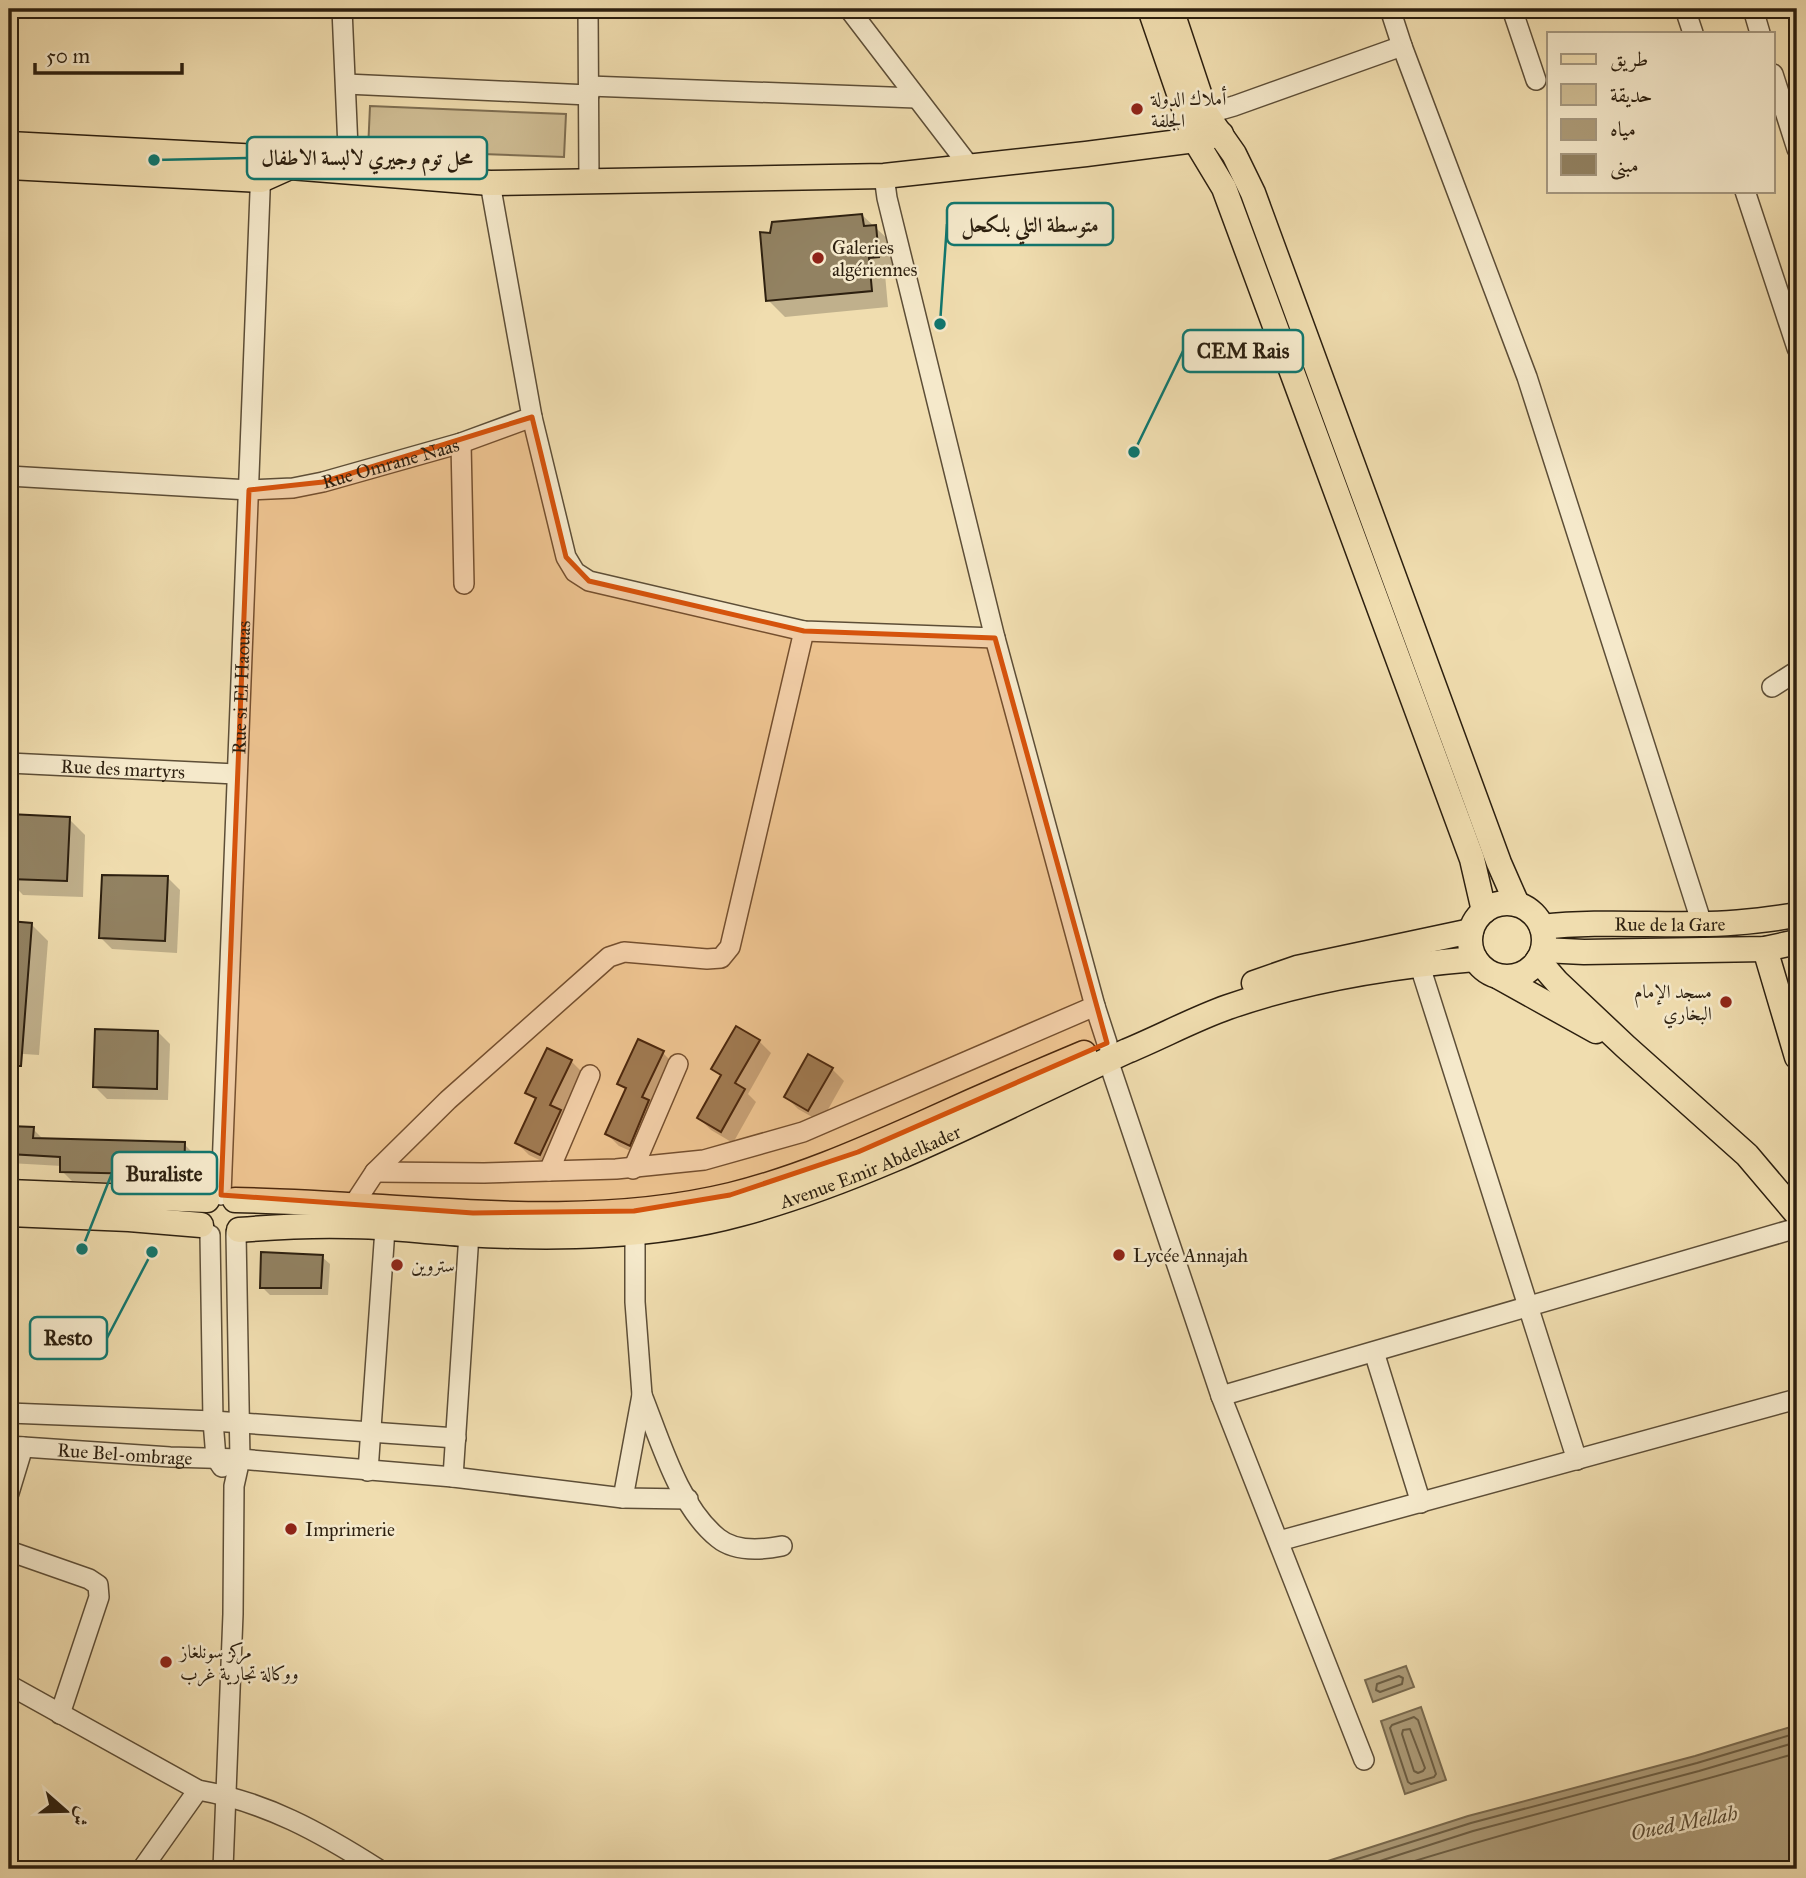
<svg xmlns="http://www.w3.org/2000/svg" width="1806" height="1878" font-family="'IM FELL Great Primer',Amiri,serif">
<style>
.green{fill:#cfbd94;stroke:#7e6e52;stroke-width:2}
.water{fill:#ad9c79;stroke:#796a4f;stroke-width:2}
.shadow{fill:#0003}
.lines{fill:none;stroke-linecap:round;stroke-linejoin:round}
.shore{stroke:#6c5e44;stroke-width:2}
.building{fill:#928262;stroke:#2c1f0f;stroke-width:2}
.minor-casing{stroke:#5d4e37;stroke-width:22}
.major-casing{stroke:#2c1f0f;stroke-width:27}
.minor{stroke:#f5e9cb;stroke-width:19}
.major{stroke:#f0ddaf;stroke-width:24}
.marked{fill:#d5530c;fill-opacity:0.2;stroke:#d5530c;stroke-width:5;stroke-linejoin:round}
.poi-dot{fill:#8f2418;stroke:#f5e9cb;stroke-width:2.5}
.labels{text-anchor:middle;stroke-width:5;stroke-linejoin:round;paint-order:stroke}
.poi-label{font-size:19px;fill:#2c1f0f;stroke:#f5e9cb;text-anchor:start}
.street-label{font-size:19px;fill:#2c1f0f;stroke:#f5e9cb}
.water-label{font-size:21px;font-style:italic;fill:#594b34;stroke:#f5e9cb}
.leader{fill:none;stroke:#0f766e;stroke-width:2.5}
.callout-dot{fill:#0f766e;stroke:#f5e9cb;stroke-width:2.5}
.callout{fill:#f5e9cb;stroke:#0f766e;stroke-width:2.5}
.callout-label{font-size:21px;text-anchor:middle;font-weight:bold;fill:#2c1f0f}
</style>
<rect width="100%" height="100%" fill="#f0ddaf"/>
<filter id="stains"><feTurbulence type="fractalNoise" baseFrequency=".00286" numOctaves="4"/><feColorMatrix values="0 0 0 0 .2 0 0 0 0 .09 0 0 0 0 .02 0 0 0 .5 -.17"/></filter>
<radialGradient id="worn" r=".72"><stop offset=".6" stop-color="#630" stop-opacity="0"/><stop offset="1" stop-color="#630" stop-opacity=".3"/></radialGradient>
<!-- green -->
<path class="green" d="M370,106L566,114L564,157L368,150Z"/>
<!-- water -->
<g class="water">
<path d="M1406,1666L1414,1687L1373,1702L1365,1680Z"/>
<path d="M1421,1707L1446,1780L1405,1794L1381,1721Z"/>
<path d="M1797,1725V1862L1771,1869H1303L1468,1816L1695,1756Z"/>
</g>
<!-- shadow -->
<g class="shadow">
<path d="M862,215L892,243L895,273L885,274L888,307L785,317L768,300L772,235Z"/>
<path d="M9,816L69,819L85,835L83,897L23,895L9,880Z"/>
<path d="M168,878L180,890L177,953L112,949L100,937Z"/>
<path d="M9,923L31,924L48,941L39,1055L9,1053Z"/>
<path d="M158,1032L170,1044L168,1100L107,1099L95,1087Z"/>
<path d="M759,1041L771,1053L748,1094L756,1102L733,1143L711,1130L699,1118L722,1077L713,1069Z"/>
<path d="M663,1053L675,1065L642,1156L619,1146L607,1134L627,1091L619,1084Z"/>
<path d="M571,1061L583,1073L552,1166L529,1155L517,1143L536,1101L528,1092Z"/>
<path d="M832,1069L844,1081L821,1122L798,1109L786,1097Z"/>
<path d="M9,1128L33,1129L44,1140L184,1144L194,1154L193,1185L72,1181L62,1171V1166L9,1163Z"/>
<path d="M322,1257L330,1264L328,1295H270L262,1287Z"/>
</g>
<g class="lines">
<!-- shore -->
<g class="shore">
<path d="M1399,1676L1403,1678L1402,1684L1380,1692L1376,1690L1377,1684Z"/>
<path d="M1414,1717L1418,1720L1436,1774L1434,1777L1411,1784L1408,1782L1390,1728L1392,1725Z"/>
<path d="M1410,1729L1425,1768L1423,1771L1418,1773L1414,1771L1402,1734L1403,1730Z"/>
<path d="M1326,1869L1471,1823L1697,1763L1797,1733"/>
<path d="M1355,1869L1473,1831L1699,1771L1797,1742"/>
<path d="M1389,1869C1524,1826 1662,1793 1797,1753"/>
</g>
</g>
<!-- building -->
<g class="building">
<path d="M862,214L864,226L876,225L879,257L869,258L872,291L766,301L760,232L770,233L772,222Z"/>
<path d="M9,814L70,817L67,881L9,879Z"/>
<path d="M102,875L168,876L165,941L99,938Z"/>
<path d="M9,921L32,923L21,1066H9Z"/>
<path d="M736,1026L760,1040L735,1083L745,1089L721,1132L697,1118L721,1075L711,1069Z"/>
<path d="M95,1029L158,1031L157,1089L93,1087Z"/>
<path d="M638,1039L664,1051L642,1097L649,1100L630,1146L605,1134L626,1088L617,1084Z"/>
<path d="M547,1048L572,1060L550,1105L561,1110L540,1155L515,1143L536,1098L525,1093Z"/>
<path d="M808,1054L833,1068L808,1111L784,1097Z"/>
<path d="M9,1126L34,1127L33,1138L185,1142L184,1175L60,1172V1157L9,1154Z"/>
<path d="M261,1252L323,1255L321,1288H260Z"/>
</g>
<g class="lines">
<!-- minor casing -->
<g class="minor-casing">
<g id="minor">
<path d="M342,9L349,172"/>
<path d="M588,9L589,181"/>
<path d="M849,9L970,167"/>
<path d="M1390,9L1402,46L1527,377L1702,924"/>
<path d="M1512,9L1536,80"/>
<path d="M1685,9L1693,33"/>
<path d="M1753,9L1760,33"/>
<path d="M1773,74L1797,149"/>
<path d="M346,84L589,95"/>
<path d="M589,86L916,98"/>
<path d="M1206,114L1234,106L1402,46"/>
<path d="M884,176L887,198L995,638L1095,1006L1107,1043"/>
<path d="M1745,191L1797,348"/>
<path d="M532,417L566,557L575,572L589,581L804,631L995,638"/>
<path d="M461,443L464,584"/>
<path id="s1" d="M9,476L249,490L293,488L323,482L461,443L532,417L490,183"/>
<path d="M1772,687L1797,671"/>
<path id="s2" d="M9,763L236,774"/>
<path d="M1419,963L1577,1460"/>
<path d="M1108,1060L1221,1396L1364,1760"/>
<path d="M633,1169L678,1064"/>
<path d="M549,1171L590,1075"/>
<path d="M375,1172L484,1173L616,1169L704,1160L803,1132L1095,1006"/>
<path id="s3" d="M221,1195L261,167"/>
<path d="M353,1218L354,1204L375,1172L448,1100L609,957L624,952L707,959L721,958L730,947L804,631"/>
<path d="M210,1235L213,1421L216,1458L222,1467"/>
<path d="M1374,1352L1421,1503"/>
<path d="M642,1395C660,1440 679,1507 718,1538C735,1552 762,1550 782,1546"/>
<path d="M1221,1396L1797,1228"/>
<path d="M9,1413L213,1421L456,1438"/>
<path id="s4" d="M9,1446L170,1457L240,1459L453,1477L623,1498L688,1499"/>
<path d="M368,1471L385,1229"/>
<path d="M453,1477L469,1234"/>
<path d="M9,1493L23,1447"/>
<path d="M623,1498L642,1395L635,1302V1233"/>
<path d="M1279,1541L1797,1399"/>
<path d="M9,1551L89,1579L98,1585L99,1597L60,1714"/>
<path d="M9,1685L198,1790C266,1802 320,1832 378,1869"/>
<path d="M142,1869L198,1790"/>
<path d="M223,1869L233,1614L234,1486L240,1459L236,1233"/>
</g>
</g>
<!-- major casing -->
<g class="major-casing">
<g id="major">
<path d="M1150,9L1195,140L1224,188L1472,859L1484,911"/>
<path d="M1171,9L1206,114L1234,154L1253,193L1499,863L1517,904"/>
<path d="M9,144L260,157L290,167L490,183L884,176L1086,154L1195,140L1221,134"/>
<path d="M9,167L261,180L290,167"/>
<circle cx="1507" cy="940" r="37"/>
<path id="s5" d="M1542,927C1594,921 1647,925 1700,924C1732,924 1765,920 1797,915"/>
<path d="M1765,949L1797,1057"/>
<path d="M1543,950L1584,952L1765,949L1797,942"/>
<path d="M1538,960L1557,982L1626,1047L1747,1155L1797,1214"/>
<path d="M1499,977L1596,1031"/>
<path d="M1254,983L1297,968L1471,931"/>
<path d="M9,1192L207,1200"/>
<path d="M235,1200C399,1202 570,1234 731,1195C796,1179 858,1152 919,1125C974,1100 1029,1076 1084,1053"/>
<path d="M9,1214L129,1219L201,1225"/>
<path id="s6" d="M239,1230C275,1227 312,1225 348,1226C387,1226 426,1232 464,1234C556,1239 652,1238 740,1214C876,1177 1000,1109 1127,1051C1161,1037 1194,1019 1228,1007C1308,979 1390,966 1475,959"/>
</g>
</g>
<!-- minor -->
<use href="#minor" class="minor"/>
<!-- major -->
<use href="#major" class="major"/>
</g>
<!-- marked area -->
<path class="marked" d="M532,417L566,557L589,581L804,631L995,638L1107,1043L858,1152L730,1195L634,1211L473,1213L221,1195L249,490L323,482Z"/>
<!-- markers -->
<g class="poi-dot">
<circle cx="1137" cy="109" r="7"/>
<circle cx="818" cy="258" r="7"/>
<circle cx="1726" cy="1002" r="7"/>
<circle cx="1119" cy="1255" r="7"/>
<circle cx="397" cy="1265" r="7"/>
<circle cx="291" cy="1529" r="7"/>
<circle cx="166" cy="1662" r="7"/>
</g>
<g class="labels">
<!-- poi labels -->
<g class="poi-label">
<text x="1151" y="105">أملاك الدولة<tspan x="1151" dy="22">الجلفة</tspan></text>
<text x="832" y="254">Galeries<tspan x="832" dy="22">algériennes</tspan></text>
<text x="1712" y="998" text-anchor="end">مسجد الإمام<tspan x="1712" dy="22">البخاري</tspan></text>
<text x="1133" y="1262">Lycée Annajah</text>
<text x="411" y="1272">ستروين</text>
<text x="305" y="1536">Imprimerie</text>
<text x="180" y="1658">مركز سونلغاز<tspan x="180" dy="22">ووكالة تجارية غرب</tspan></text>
</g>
<!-- street labels -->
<g class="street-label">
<text dy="7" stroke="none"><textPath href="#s1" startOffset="385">Rue Omrane Naas</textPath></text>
<text dy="7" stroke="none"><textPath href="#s3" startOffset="508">Rue si El Haouas</textPath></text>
<text dy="7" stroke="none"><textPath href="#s2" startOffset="114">Rue des martyrs</textPath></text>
<text dy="7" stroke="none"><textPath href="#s5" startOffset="128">Rue de la Gare</textPath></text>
<text dy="7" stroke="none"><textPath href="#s6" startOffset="642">Avenue Emir Abdelkader</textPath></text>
<text dy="7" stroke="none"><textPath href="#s4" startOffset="116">Rue Bel-ombrage</textPath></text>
</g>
<!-- water labels -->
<g class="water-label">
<text transform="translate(1684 1823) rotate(-11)" y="7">Oued Mellah</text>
</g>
</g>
<!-- callouts -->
<path class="leader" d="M154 160L247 158M940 324L947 224M1134 452L1183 351M82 1249L112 1173M152 1252L107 1338"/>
<g class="callout-dot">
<circle cx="154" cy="160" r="7"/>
<circle cx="940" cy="324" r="7"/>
<circle cx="1134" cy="452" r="7"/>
<circle cx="82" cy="1249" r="7"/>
<circle cx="152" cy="1252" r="7"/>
</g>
<g class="callout">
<rect x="247" y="137" width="240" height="42" rx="7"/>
<rect x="947" y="203" width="166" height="42" rx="7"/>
<rect x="1183" y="330" width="120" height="42" rx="7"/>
<rect x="112" y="1152" width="105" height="42" rx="7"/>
<rect x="30" y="1317" width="77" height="42" rx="7"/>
</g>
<g class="callout-label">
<text x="367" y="165">محل توم وجيري لالبسة الاطفال</text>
<text x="1030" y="232">متوسطة التلي بلكحل</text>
<text x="1243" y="358">CEM Rais</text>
<text x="164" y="1181">Buraliste</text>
<text x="68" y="1345">Resto</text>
</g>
<!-- margin -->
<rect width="1806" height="1878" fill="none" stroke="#f0ddaf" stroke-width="35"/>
<rect x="10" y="10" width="1785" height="1857" fill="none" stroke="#2c1f0f" stroke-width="3.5"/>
<rect x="18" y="18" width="1771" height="1843" fill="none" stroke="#2c1f0f" stroke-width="2"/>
<!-- legend -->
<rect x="1547" y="32" width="228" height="161" fill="#f5e9cb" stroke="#a59880" stroke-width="2"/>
<rect x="1561" y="54" width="35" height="10" fill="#f0ddaf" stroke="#a59880" stroke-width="2"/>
<text x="1610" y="66" font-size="21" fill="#2c1f0f">طريق</text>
<rect x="1561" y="84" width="35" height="21" fill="#cfbd94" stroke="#a59880" stroke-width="2"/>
<text x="1610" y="102" font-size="21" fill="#2c1f0f">حديقة</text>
<rect x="1561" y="119" width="35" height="21" fill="#ad9c79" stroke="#a59880" stroke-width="2"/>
<text x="1610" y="136" font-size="21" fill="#2c1f0f">مياه</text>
<rect x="1561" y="154" width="35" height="21" fill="#928262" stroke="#a59880" stroke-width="2"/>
<text x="1610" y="172" font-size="21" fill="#2c1f0f">مبنى</text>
<!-- north arrow -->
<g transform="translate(66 1811) rotate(110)" stroke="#f5e9cb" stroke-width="5" paint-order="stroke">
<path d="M0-5L12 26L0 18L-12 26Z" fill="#2c1f0f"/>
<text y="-10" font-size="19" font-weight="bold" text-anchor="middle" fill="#2c1f0f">ش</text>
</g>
<!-- scale -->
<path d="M35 63v10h147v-10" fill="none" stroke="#2c1f0f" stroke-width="3.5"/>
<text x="46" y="63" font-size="21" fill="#2c1f0f" stroke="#f5e9cb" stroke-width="5" paint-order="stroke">50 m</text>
<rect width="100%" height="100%" filter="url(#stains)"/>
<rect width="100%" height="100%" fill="url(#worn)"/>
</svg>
